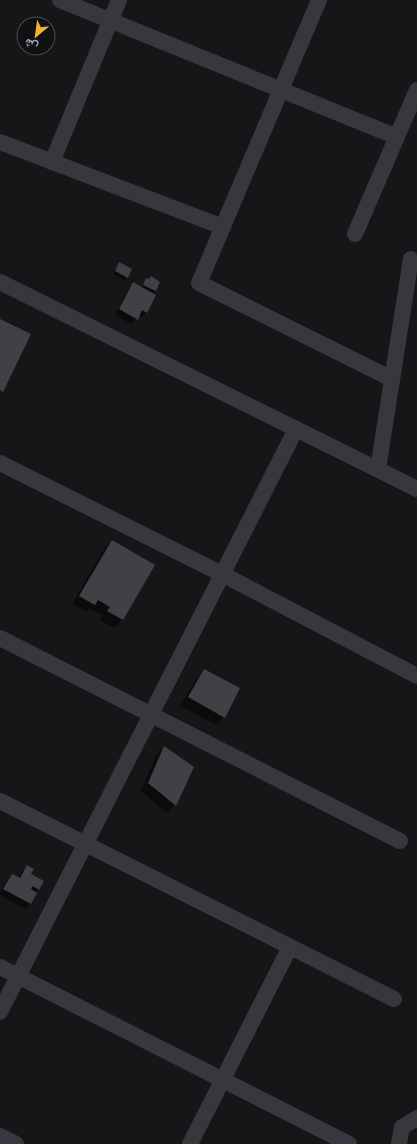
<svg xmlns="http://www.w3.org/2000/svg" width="417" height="1144" font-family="'Public Sans',Vazirmatn,sans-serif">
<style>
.shadow{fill:#0007}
.building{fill:#404145}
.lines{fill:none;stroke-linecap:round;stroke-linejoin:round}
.street{stroke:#37383d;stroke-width:16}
</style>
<rect width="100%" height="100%" fill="#161618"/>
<!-- shadow -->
<g class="shadow">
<path d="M119,263L131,270L124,280L113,274L117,266Z"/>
<path d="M151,277L159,282L155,291L152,294L155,295L146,312L140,318L138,317L131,324L115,315L128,289L133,283L141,288L144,282L146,279L148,280Z"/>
<path d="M112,541L154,566L122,620L114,628L100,620L102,615L90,608L86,612L72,604L104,549Z"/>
<path d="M204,670L224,717L216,725L180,706L196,679Z"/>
<path d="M164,747L193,768L175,805L167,813L141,791L156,755Z"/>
<path d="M28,866L30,874L38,889L35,893H36L30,904L25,909L0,895V892L7,881L12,875L18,879L22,872Z"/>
</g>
<!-- building -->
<g class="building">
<path d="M119,262L132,269L128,278L115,271Z"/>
<path d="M151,276L160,282L156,291L143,285L146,278L149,279Z"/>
<path d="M133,282L156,295L147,313L142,310L138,320L119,309Z"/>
<path d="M0,319L31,334L3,392L0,390Z"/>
<path d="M112,540L155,565L123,620L107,611L110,607L98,600L95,605L79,596Z"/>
<path d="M204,669L240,688L225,718L188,697Z"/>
<path d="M164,746L194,767L176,806L148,783Z"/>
<path d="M27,865L34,869L31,874L44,881L39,890L33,886L31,889L37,893L31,904L3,889L12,874L20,878Z"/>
</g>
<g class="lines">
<!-- street -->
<g class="street">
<path d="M60,0L397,137"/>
<path d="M319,0L199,283L392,379"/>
<path d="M0,142L223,227"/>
<path d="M52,162L119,0"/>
<path d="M355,234L417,90"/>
<path d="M0,282L417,489"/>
<path d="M0,463L222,574L417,676"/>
<path d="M378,469L411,259"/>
<path d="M0,638L400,841"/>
<path d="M0,801L394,999"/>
<path d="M0,967L349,1144"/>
<path d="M0,1012L296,429"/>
<path d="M0,1136L16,1144"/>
<path d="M190,1144L290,947"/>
<path d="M399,1144L402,1127L417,1118"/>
</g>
</g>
<!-- north arrow -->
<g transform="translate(36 36) rotate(209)"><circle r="19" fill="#111113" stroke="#4d4f55"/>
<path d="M0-3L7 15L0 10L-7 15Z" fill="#f2b134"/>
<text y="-6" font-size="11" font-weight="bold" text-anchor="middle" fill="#a8adb8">ش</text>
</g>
</svg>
